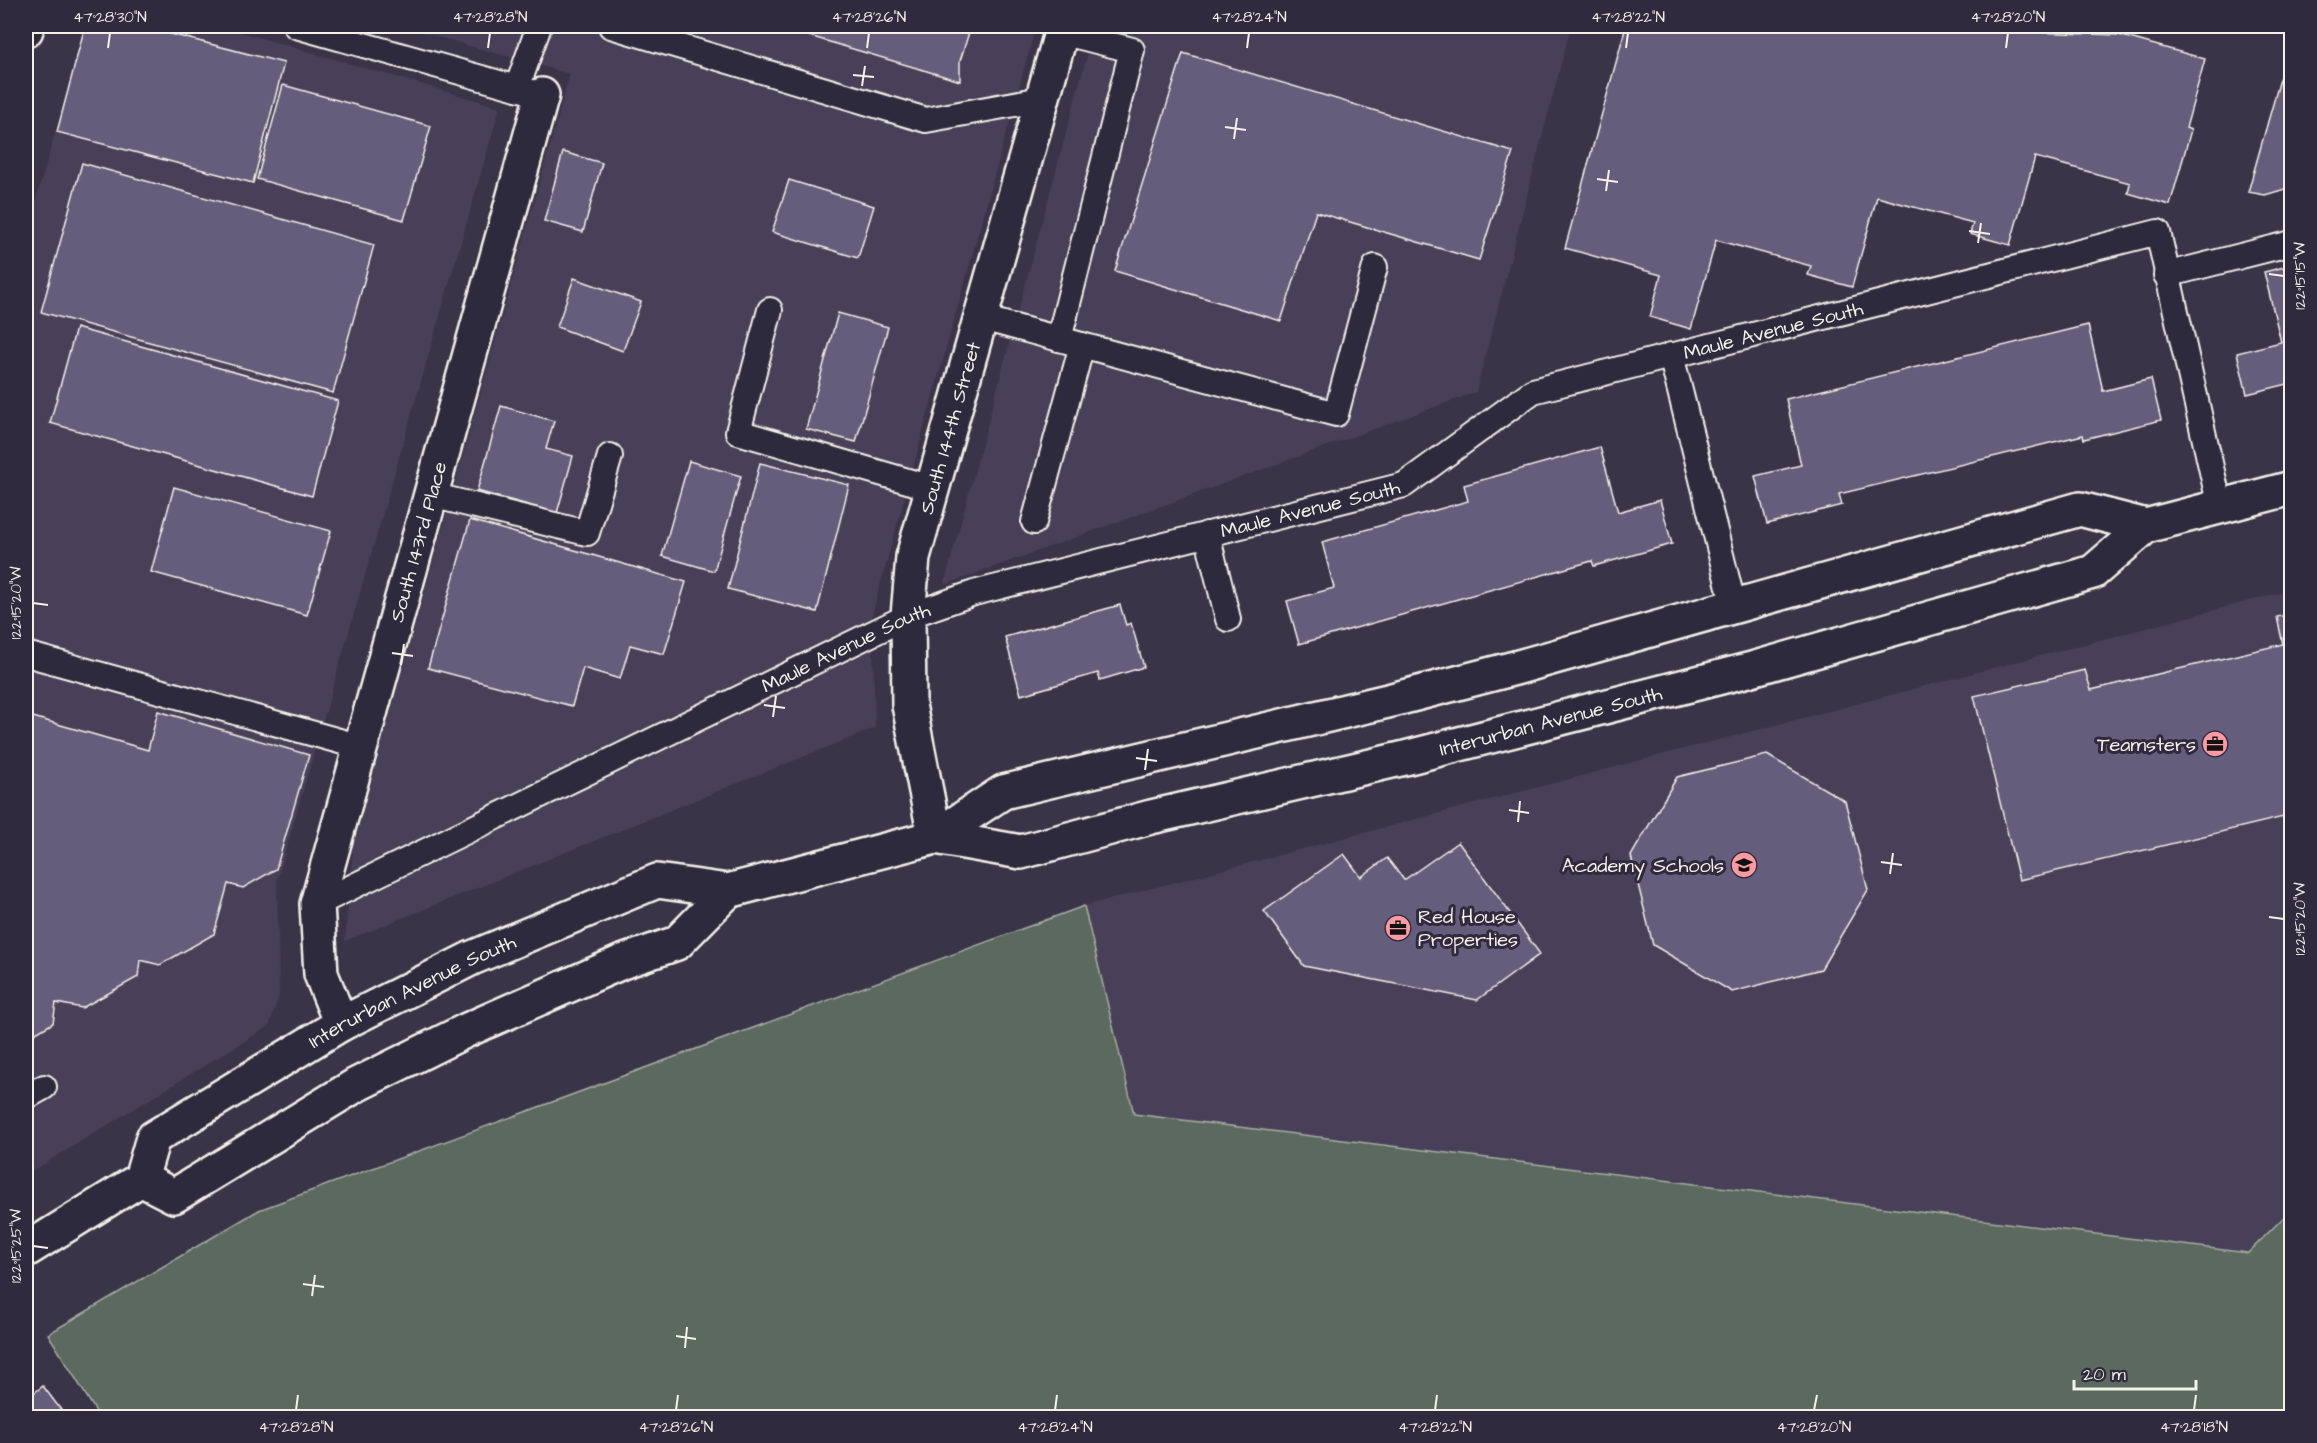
<svg xmlns="http://www.w3.org/2000/svg" width="2317" height="1443" font-family="'Architects Daughter',sans-serif">
<style>
.built{fill:#474058}
.green{fill:#5b695f;stroke:#a8ada4;stroke-width:1.5}
.building{fill:#655d7b;stroke:#f4f1e8;stroke-width:1.5}
.lines{fill:none;stroke-linecap:round;stroke-linejoin:round}
.lane-casing{stroke:#f4f1e8;stroke-width:28}
.street-casing{stroke:#f4f1e8;stroke-width:38}
.secondary-casing{stroke:#f4f1e8;stroke-width:38}
.lane{stroke:#2f2a3d;stroke-width:24}
.street{stroke:#2f2a3d;stroke-width:33}
.secondary{stroke:#2f2a3d;stroke-width:33}
.ticks{fill:none;stroke:#f4f1e8;stroke-width:2}
.labels{text-anchor:middle;stroke-width:6;stroke-linejoin:round;paint-order:stroke}
.street-label{font-size:20px;fill:#f4f1e8;stroke:#2f2a3d}
.poi-label{font-size:20px;fill:#f4f1e8;stroke:#2f2a3d;text-anchor:end}
.neatline{fill:none;stroke:#f4f1e8;stroke-width:2}
.ticks-label{font-size:15px;text-anchor:middle;fill:#f4f1e8}
</style>
<rect width="100%" height="100%" fill="#3a3449"/>
<filter id="ink" filterUnits="userSpaceOnUse"><feTurbulence type="fractalNoise" baseFrequency=".0167" numOctaves="2"/><feDisplacementMap in="SourceGraphic" scale="12" xChannelSelector="R" yChannelSelector="G"/><feConvolveMatrix kernelMatrix="1 2 1 2 8 2 1 2 1" color-interpolation-filters="sRGB"/></filter>
<g filter="url(#ink)">
<!-- built -->
<g class="built">
<path d="M86,26H219L500,107L277,881L279,995L269,1026L26,1175V234Z"/>
<path d="M399,26H1036L872,615L875,728L345,941L353,847L570,74Z"/>
<path d="M1095,26H1571L1476,392L944,585Z"/>
<path d="M2291,590V1210L2249,1253L1134,1114L1084,906Z"/>
</g>
<!-- green -->
<path class="green" d="M1084,906L1134,1114L2248,1253L2291,1210V1417L100,1418L48,1334L259,1210Z"/>
<!-- building -->
<g class="building">
<path d="M85,26H140L284,63L253,183L57,132Z"/>
<path d="M776,26H971L960,61V81Z"/>
<path d="M1626,26H1868L2119,35L2205,59L2186,128L2191,130L2170,205L2128,193L2130,183L2035,157L2010,245L1970,234L1973,223L1877,197L1852,287L1808,275L1811,266L1716,240L1691,329L1650,317L1661,275L1565,248Z"/>
<path d="M2292,37V187L2265,195L2248,192Z"/>
<path d="M1183,53L1513,152L1479,260L1316,212L1281,321L1115,271Z"/>
<path d="M283,85L431,126L404,220L257,179Z"/>
<path d="M563,152L602,163L583,232L544,221Z"/>
<path d="M82,163L374,245L333,393L41,312Z"/>
<path d="M789,180L874,206L858,258L772,232Z"/>
<path d="M2292,265V383L2247,394L2237,353L2281,342L2264,272Z"/>
<path d="M574,278L641,302L623,351L557,327Z"/>
<path d="M838,313L888,327L856,442L806,429Z"/>
<path d="M2088,325L2103,391L2151,379L2161,420L2084,439L2083,435L1839,494L1842,505L1767,524L1755,476L1801,465L1786,399Z"/>
<path d="M76,328L338,401L312,496L50,423Z"/>
<path d="M501,406L554,421L546,449L573,456L557,513L477,491Z"/>
<path d="M1600,447L1618,512L1660,500L1672,544L1594,566L1592,561L1299,644L1287,601L1334,588L1322,542L1468,501L1464,485Z"/>
<path d="M689,461L741,476L714,571L662,556Z"/>
<path d="M760,463L849,485L817,612L728,589Z"/>
<path d="M174,487L331,531L307,615L151,572Z"/>
<path d="M470,520L686,582L664,654L630,645L620,679L583,668L572,706L428,668Z"/>
<path d="M1120,605L1126,625L1131,623L1144,667L1100,680L1098,673L1021,695L1005,637Z"/>
<path d="M2292,614V815L2019,880L1974,696L2085,670L2091,690L2283,644L2277,617Z"/>
<path d="M158,711L309,755L276,869L243,888L228,884L214,934L160,965L140,960L138,977L82,1008L56,1003L53,1023L26,1039V715L148,750Z"/>
<path d="M1767,755L1845,801L1868,890L1821,969L1732,992L1653,945L1631,856L1677,777Z"/>
<path d="M1458,842L1540,954L1477,1000L1304,966L1264,911L1344,854L1361,877L1387,858L1404,880Z"/>
<path d="M43,1386L67,1418H26V1399Z"/>
</g>
<g class="lines">
<!-- lane casing -->
<g class="lane-casing">
<g id="lane">
<path d="M296,26L542,95"/>
<path d="M611,26L926,120L1042,99"/>
<path d="M517,88L539,26"/>
<path d="M2166,275L2292,243"/>
<path d="M770,310L738,432L932,488"/>
<path d="M982,318L1336,414L1375,267"/>
<path d="M1059,339L1132,50L1061,32"/>
<path d="M1671,355L1734,607"/>
<path d="M431,495L587,533L610,456"/>
<path d="M1034,522L1082,345"/>
<path d="M1207,534L1228,619"/>
<path d="M26,654L361,747"/>
<path id="s1" d="M317,904L908,616L974,593L1404,485L1533,391L2158,232L2220,507"/>
<path d="M26,1097L44,1087"/>
</g>
</g>
<!-- street casing -->
<g class="street-casing">
<g id="street">
<path d="M26,30L27,26"/>
<path id="s2" d="M935,837L909,705L908,616L913,557L1063,26"/>
<path id="s3" d="M341,1024L321,974L317,904L542,95"/>
</g>
</g>
<!-- secondary casing -->
<g class="secondary-casing">
<g id="secondary">
<path id="s4" d="M935,837L1021,852L1151,817L1405,758L1748,670L2093,572L2146,526L2292,488"/>
<path d="M141,1179L174,1196L356,1085L467,1030L622,962L677,943L728,891"/>
<path id="s5" d="M26,1250L141,1179L153,1138L341,1024L472,958L657,881L728,891L935,837L1003,792L1392,700L1515,668L2080,509L2146,526"/>
</g>
</g>
<!-- lane -->
<use href="#lane" class="lane"/>
<!-- street -->
<use href="#street" class="street"/>
<!-- secondary -->
<use href="#secondary" class="secondary"/>
</g>
</g>
<!-- ticks -->
<path class="ticks" d="M108,48L110,33M488,48L490,33M867,48L869,33M1247,48L1249,33M1626,48L1628,33M2006,48L2008,33M853,75L874,77M862,86L865,66M1225,127L1246,130M1234,139L1237,118M1597,179L1618,182M1606,191L1609,170M1969,231L1990,234M1978,243L1981,223M2269,274L2284,276M33,603L48,605M392,653L413,656M401,665L404,644M764,705L785,708M773,717L776,696M1136,758L1157,761M1145,770L1148,749M1509,810L1529,813M1518,822L1520,801M1881,862L1902,865M1890,874L1893,853M2269,917L2284,919M33,1246L48,1248M303,1284L324,1287M312,1296L315,1275M676,1336L696,1339M685,1348L687,1327M296,1410L298,1395M676,1410L678,1395M1055,1410L1057,1395M1435,1410L1437,1395M1814,1410L1817,1395M2194,1410L2196,1395"/>
<!-- icons -->
<defs>
<g id="office-disc" transform="scale(1.35)"><circle r="9.5" fill="#ff9aa2" stroke="#2f2a3d"/><path d="M-6-3h4V-5.5h4V-3h4V5H-6ZM-1-4.5V-3h2v-1.5ZM-6 0V1H6V0Z" fill="#111"/></g>
<g id="school-disc" transform="scale(1.35)"><circle r="9.5" fill="#ff9aa2" stroke="#2f2a3d"/><path d="M0-5L7-2L0 1L-7-2ZM-4 1L0 2.5L4 1V4Q0 6-4 4Z" fill="#111"/></g>
</defs>
<g fill-rule="evenodd">
<use href="#office-disc" x="2215" y="744"/>
<use href="#school-disc" x="1744" y="865"/>
<use href="#office-disc" x="1398" y="928"/>
</g>
<g class="labels">
<!-- street labels -->
<g class="street-label">
<text dy="7" stroke="none"><textPath href="#s1" startOffset="1578">Maule Avenue South</textPath></text>
<text dy="7" stroke="none"><textPath href="#s2" startOffset="417">South 144th Street</textPath></text>
<text dy="7" stroke="none"><textPath href="#s1" startOffset="1074">Maule Avenue South</textPath></text>
<text dy="7" stroke="none"><textPath href="#s3" startOffset="500">South 143rd Place</textPath></text>
<text dy="7" stroke="none"><textPath href="#s1" startOffset="588">Maule Avenue South</textPath></text>
<text dy="7" stroke="none"><textPath href="#s4" startOffset="633">Interurban Avenue South</textPath></text>
<text dy="7" stroke="none"><textPath href="#s5" startOffset="476">Interurban Avenue South</textPath></text>
</g>
<!-- poi labels -->
<g class="poi-label">
<text x="2196" y="751">Teamsters</text>
<text x="1724" y="872">Academy Schools</text>
<text x="1418" y="923" text-anchor="start">Red House<tspan x="1418" dy="23">Properties</tspan></text>
</g>
</g>
<!-- margin -->
<rect width="2317" height="1443" fill="none" stroke="#2f2a3d" stroke-width="66"/>
<!-- scale -->
<path d="M2074 1380v9h122v-9" fill="none" stroke="#f4f1e8" stroke-width="3"/>
<text x="2083" y="1380" font-size="18" fill="#f4f1e8" stroke="#2f2a3d" stroke-width="4.5" paint-order="stroke">20 m</text>
<rect x="33" y="33" width="2251" height="1377" class="neatline"/>
<g class="ticks-label">
<text x="110" y="22">47°28'30"N</text>
<text x="490" y="22">47°28'28"N</text>
<text x="869" y="22">47°28'26"N</text>
<text x="1249" y="22">47°28'24"N</text>
<text x="1628" y="22">47°28'22"N</text>
<text x="2008" y="22">47°28'20"N</text>
<text transform="translate(2300 276) rotate(-90)" y="5">122°15'15"W</text>
<text transform="translate(16 603) rotate(-90)" y="5">122°15'20"W</text>
<text transform="translate(2300 919) rotate(-90)" y="5">122°15'20"W</text>
<text transform="translate(16 1246) rotate(-90)" y="5">122°15'25"W</text>
<text x="296" y="1432">47°28'28"N</text>
<text x="676" y="1432">47°28'26"N</text>
<text x="1055" y="1432">47°28'24"N</text>
<text x="1435" y="1432">47°28'22"N</text>
<text x="1814" y="1432">47°28'20"N</text>
<text x="2194" y="1432">47°28'18"N</text>
</g>
</svg>
